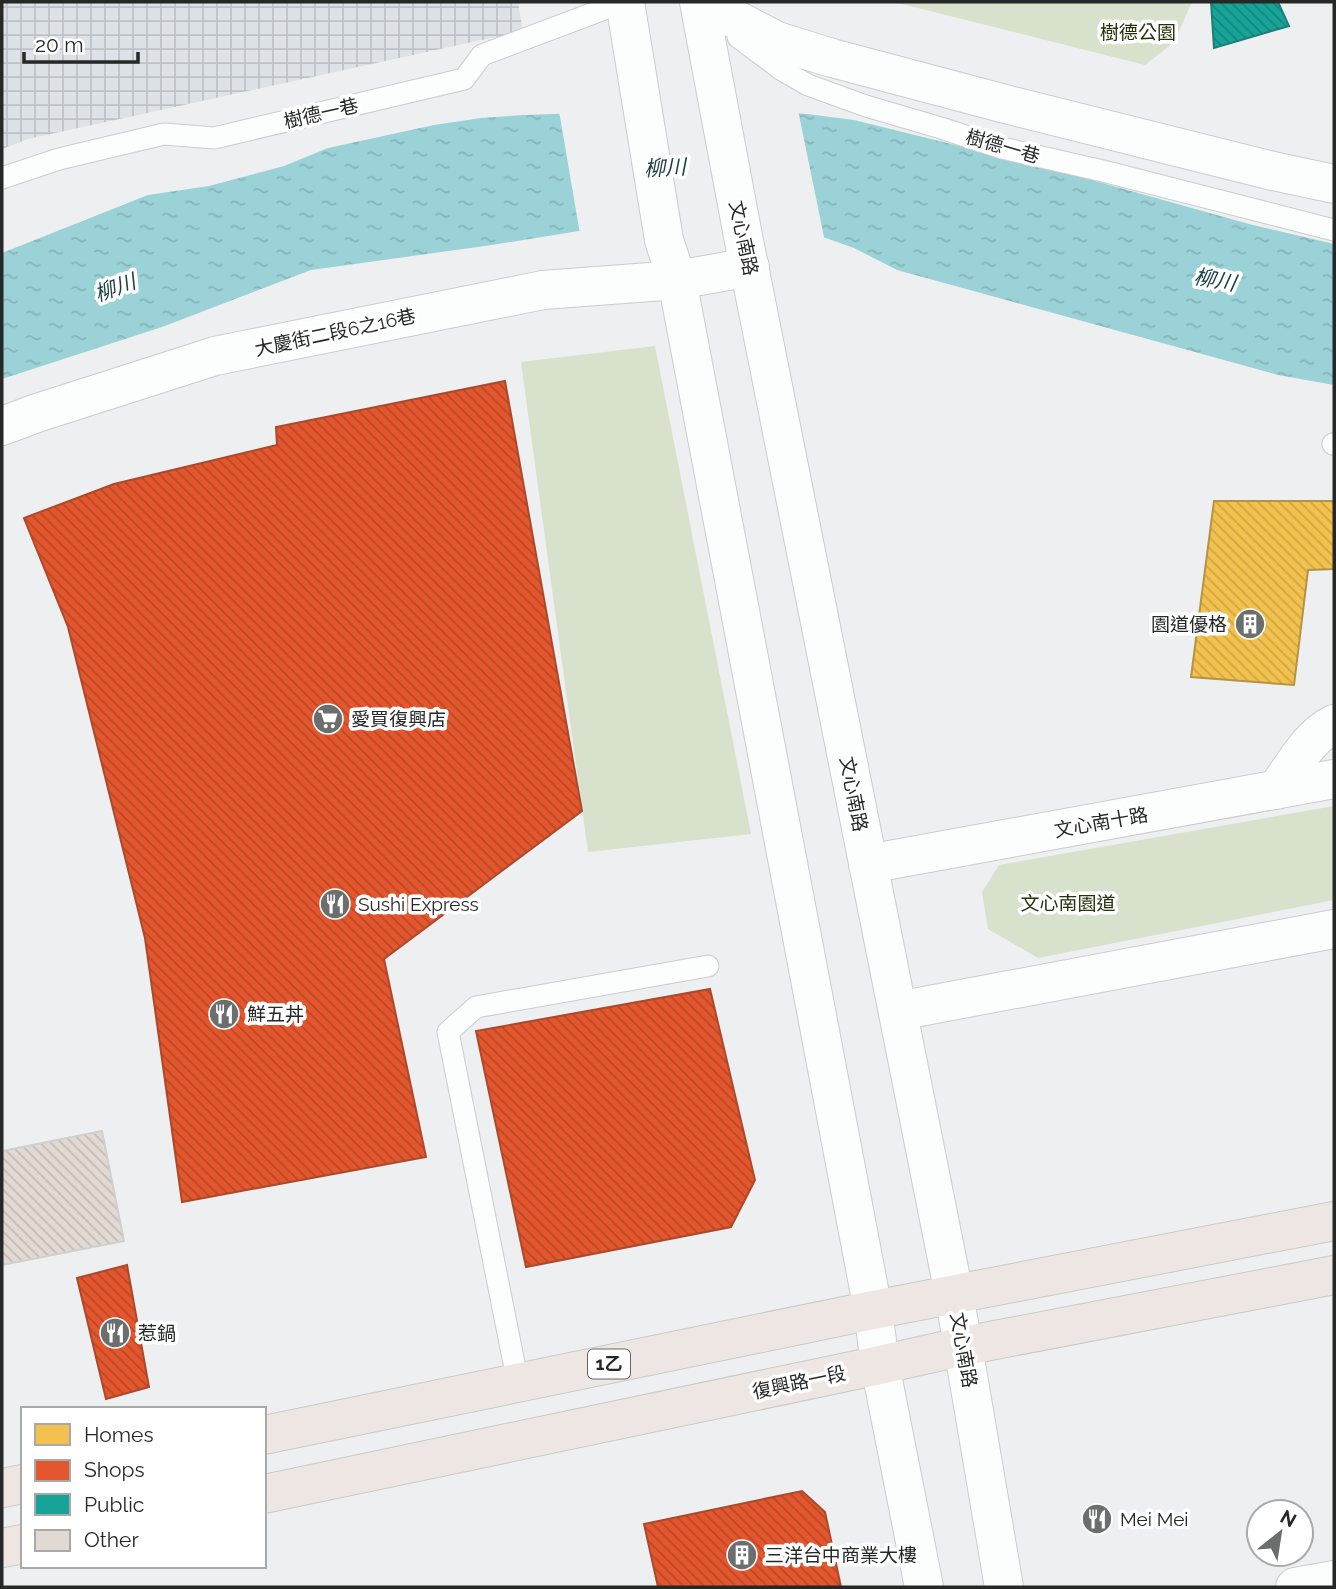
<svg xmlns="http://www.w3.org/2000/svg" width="1336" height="1589" font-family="Raleway,'Noto Sans TC',sans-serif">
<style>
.industrial{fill:url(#industrial-grid)}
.green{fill:#d7e1cc}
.water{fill:url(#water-ripples)}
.pier{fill:#eeeff0}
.homes{fill:url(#homes-back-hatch);stroke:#b59342;stroke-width:2}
.shops{fill:url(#shops-back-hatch);stroke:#ab492c;stroke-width:2}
.public{fill:url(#public-back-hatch);stroke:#1c7e76;stroke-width:2}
.building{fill:url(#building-back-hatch);stroke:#cfd0d0;stroke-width:2}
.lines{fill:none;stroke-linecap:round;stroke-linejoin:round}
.service-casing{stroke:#cbcccd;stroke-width:23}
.minor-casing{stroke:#cbcccd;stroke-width:40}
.secondary-casing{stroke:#cbcccd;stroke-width:40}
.primary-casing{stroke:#c9caca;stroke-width:40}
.service{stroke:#fcfdfd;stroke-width:21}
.minor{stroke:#fcfdfd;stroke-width:38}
.secondary{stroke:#fcfdfd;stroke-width:38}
.primary{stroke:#ede6e3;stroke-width:38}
.labels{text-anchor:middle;stroke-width:7;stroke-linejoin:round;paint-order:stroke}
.shield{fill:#fff;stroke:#676868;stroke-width:2}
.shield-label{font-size:18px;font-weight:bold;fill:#262727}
.park-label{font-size:19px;fill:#223108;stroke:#fff}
.street-label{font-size:19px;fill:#262727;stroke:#fff}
.poi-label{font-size:19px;fill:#262727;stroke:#fff;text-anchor:start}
.water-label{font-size:21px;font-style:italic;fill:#1a4043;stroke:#fff}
</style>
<defs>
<pattern id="industrial-grid" width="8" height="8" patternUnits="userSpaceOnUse" patternTransform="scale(1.75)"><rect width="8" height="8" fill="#dde2e7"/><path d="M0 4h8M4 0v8" fill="none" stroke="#bec2c6"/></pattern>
<pattern id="water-ripples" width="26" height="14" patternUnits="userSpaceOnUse" patternTransform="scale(1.75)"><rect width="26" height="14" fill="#9ad2d7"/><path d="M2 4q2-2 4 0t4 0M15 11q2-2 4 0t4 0" fill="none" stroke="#85b4b9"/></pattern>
<pattern id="homes-back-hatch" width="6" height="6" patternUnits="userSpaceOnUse" patternTransform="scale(1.75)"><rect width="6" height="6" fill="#f2c14e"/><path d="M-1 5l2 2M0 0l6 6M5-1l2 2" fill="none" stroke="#cfa644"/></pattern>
<pattern id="shops-back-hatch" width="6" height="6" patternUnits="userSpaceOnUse" patternTransform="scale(1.75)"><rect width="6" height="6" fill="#e4572e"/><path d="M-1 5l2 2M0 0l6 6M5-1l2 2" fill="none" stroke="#b94827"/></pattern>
<pattern id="public-back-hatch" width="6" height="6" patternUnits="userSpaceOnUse" patternTransform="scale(1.75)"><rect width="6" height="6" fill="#17a398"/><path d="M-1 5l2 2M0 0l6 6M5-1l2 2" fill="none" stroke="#15857c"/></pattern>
<pattern id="building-back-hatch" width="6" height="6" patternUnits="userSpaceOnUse" patternTransform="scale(1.75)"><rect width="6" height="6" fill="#e2dad2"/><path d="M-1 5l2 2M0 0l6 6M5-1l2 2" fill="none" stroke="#c2bbb4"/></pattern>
</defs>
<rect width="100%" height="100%" fill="#eeeff0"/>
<!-- industrial -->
<path class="industrial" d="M2,2H518L523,31L28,139L2,149Z"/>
<!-- green -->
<g class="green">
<path d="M894,2H1192L1174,42L1145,65Z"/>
<path d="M655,346L751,834L588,852L521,362Z"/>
<path d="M1334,806V900L1038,958L988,929L982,892L999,865Z"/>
</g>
<!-- water -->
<path class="water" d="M691,105L807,114L854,120L1056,170L1249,224L1334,244V385L1278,375L897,270L854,248L752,212L585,230L492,245L311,270L162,327L2,379V253L148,195L209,186L284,166L328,148L434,125L481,118L523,115L584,113Z"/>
<!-- pier -->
<path class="pier" d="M691,101L798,110L825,242L751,215L580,234L559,111Z"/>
<!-- homes -->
<path class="homes" d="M1214,501H1334V569L1308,570L1294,685L1191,677Z"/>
<!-- shops -->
<g class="shops">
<path d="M505,381L582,811L384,959L426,1157L182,1202L145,938L68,627L24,518L114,484L277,445L276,427Z"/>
<path d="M710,989L755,1180L731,1227L526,1267L476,1031Z"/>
<path d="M127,1265L149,1387L106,1399L77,1278Z"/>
<path d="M802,1491L825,1512L841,1587H658L644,1524Z"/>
</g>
<!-- public -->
<path class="public" d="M1211,2H1278L1289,26L1214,48Z"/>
<!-- building -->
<path class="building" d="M102,1131L124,1241L2,1265V1151Z"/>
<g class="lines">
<!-- service casing -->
<g class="service-casing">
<g id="service">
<path d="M738,37L782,70L808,85L866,106L941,128L1002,148L1103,171L1334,230"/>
<path d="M2,178L59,159L164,134L214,138L464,79L482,55L623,2"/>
<path d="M1333,444H1334"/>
<path d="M518,1383L448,1032L476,1007L708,966"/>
</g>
</g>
<!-- minor casing -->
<g class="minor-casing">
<g id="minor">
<path d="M702,2L777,41L832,58L1009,105L1273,171L1334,184"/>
<path d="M2,426L37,413L215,356L543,290L677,280L750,267"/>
<path d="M1276,790C1293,767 1308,737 1334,724"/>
<path d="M868,864L1334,779"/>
<path d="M898,1011L1334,929"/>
<path d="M1295,1587L1334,1580"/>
</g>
</g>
<!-- secondary casing -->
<g class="secondary-casing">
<g id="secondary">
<path d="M625,2L664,240L677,280L873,1310L880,1365L924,1587"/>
<path d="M699,2L743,236L954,1294L1004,1587"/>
</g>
</g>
<!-- primary casing -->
<g class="primary-casing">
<g id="primary">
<path d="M264,1435L873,1310L1334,1221"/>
<path d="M2,1488L23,1484"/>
<path d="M264,1494L880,1365L964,1346L1334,1275"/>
<path d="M2,1548L23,1544"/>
</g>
</g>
<!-- service -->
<use href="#service" class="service"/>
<!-- minor -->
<use href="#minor" class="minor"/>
<!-- secondary -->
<use href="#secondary" class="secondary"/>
<!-- primary -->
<use href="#primary" class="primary"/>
</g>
<!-- icons -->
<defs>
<g id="building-disc" transform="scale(1.575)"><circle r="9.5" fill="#6c6d6d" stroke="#fff"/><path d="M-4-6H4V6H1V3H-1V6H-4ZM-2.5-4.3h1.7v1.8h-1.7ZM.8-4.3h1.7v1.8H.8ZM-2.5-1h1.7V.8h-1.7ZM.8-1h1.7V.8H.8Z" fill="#fff"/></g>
<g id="supermarket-disc" transform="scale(1.575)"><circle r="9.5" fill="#6c6d6d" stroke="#fff"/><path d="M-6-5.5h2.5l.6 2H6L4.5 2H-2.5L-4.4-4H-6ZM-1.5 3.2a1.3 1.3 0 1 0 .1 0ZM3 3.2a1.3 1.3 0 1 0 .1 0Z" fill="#fff"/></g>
<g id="restaurant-disc" transform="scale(1.575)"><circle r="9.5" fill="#6c6d6d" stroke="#fff"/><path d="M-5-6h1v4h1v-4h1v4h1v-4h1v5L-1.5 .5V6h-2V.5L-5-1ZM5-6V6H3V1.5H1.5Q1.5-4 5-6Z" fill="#fff"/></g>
</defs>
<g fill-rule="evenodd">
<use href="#building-disc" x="1250" y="624"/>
<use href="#supermarket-disc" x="328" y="719"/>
<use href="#restaurant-disc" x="335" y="904"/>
<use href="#restaurant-disc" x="224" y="1014"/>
<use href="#restaurant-disc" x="115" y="1333"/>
<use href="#restaurant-disc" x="1097" y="1519"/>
<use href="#building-disc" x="742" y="1555"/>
</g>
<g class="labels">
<!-- shield labels -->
<rect class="shield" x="588" y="1349.5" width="42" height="29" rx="5"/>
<g class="shield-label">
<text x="609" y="1370">1乙</text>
</g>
<!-- park labels -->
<g class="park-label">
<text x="1138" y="39">樹德公園</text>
<text x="1068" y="910">文心南園道</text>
</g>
<!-- street labels -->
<g class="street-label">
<text transform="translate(321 113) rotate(-13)" y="7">樹德一巷</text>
<text transform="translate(1003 146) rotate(16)" y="7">樹德一巷</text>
<text transform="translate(744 238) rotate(78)" y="7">文心南路</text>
<text transform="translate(335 332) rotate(-12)" y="7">大慶街二段6之16巷</text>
<text transform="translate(854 794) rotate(79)" y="7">文心南路</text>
<text transform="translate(1101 822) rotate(-10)" y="7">文心南十路</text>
<text transform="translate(964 1350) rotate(80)" y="7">文心南路</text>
<text transform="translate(799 1382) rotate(-12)" y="7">復興路一段</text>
</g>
<!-- poi labels -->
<g class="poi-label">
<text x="1227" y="631" text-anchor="end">園道優格</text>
<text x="351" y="726">愛買復興店</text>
<text x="358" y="911">Sushi Express</text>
<text x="247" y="1021">鮮五丼</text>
<text x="138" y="1340">惹鍋</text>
<text x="1120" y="1526">Mei Mei</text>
<text x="765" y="1562">三洋台中商業大樓</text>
</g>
<!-- water labels -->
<g class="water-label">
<text transform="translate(665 168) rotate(-3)" y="7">柳川</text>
<text transform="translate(1215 280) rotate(10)" y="7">柳川</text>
<text transform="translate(115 288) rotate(-20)" y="7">柳川</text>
</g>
</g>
<!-- border -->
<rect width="1336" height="1589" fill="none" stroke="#262727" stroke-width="7"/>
<!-- legend -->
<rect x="21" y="1407" width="245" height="161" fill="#ffffff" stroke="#a8a9a9" stroke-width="2"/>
<rect x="35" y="1424" width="35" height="21" fill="#f2c14e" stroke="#a8a9a9" stroke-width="2"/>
<text x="84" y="1442" font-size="21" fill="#262727">Homes</text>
<rect x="35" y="1460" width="35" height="21" fill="#e4572e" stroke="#a8a9a9" stroke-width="2"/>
<text x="84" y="1477" font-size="21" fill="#262727">Shops</text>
<rect x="35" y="1494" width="35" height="21" fill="#17a398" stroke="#a8a9a9" stroke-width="2"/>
<text x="84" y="1512" font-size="21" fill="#262727">Public</text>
<rect x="35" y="1530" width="35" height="21" fill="#e2dad2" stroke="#a8a9a9" stroke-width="2"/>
<text x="84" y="1547" font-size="21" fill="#262727">Other</text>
<!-- north arrow -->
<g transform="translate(1280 1533) rotate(30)"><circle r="33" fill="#ffffff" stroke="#a8a9a9" stroke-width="2"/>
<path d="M0-5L12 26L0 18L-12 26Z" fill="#6c6d6d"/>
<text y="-10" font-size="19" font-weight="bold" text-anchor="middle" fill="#262727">N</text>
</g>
<!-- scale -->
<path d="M24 52v10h114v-10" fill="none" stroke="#262727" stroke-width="3.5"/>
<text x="35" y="52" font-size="21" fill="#262727" stroke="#ffffff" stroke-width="5" paint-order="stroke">20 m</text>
</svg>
